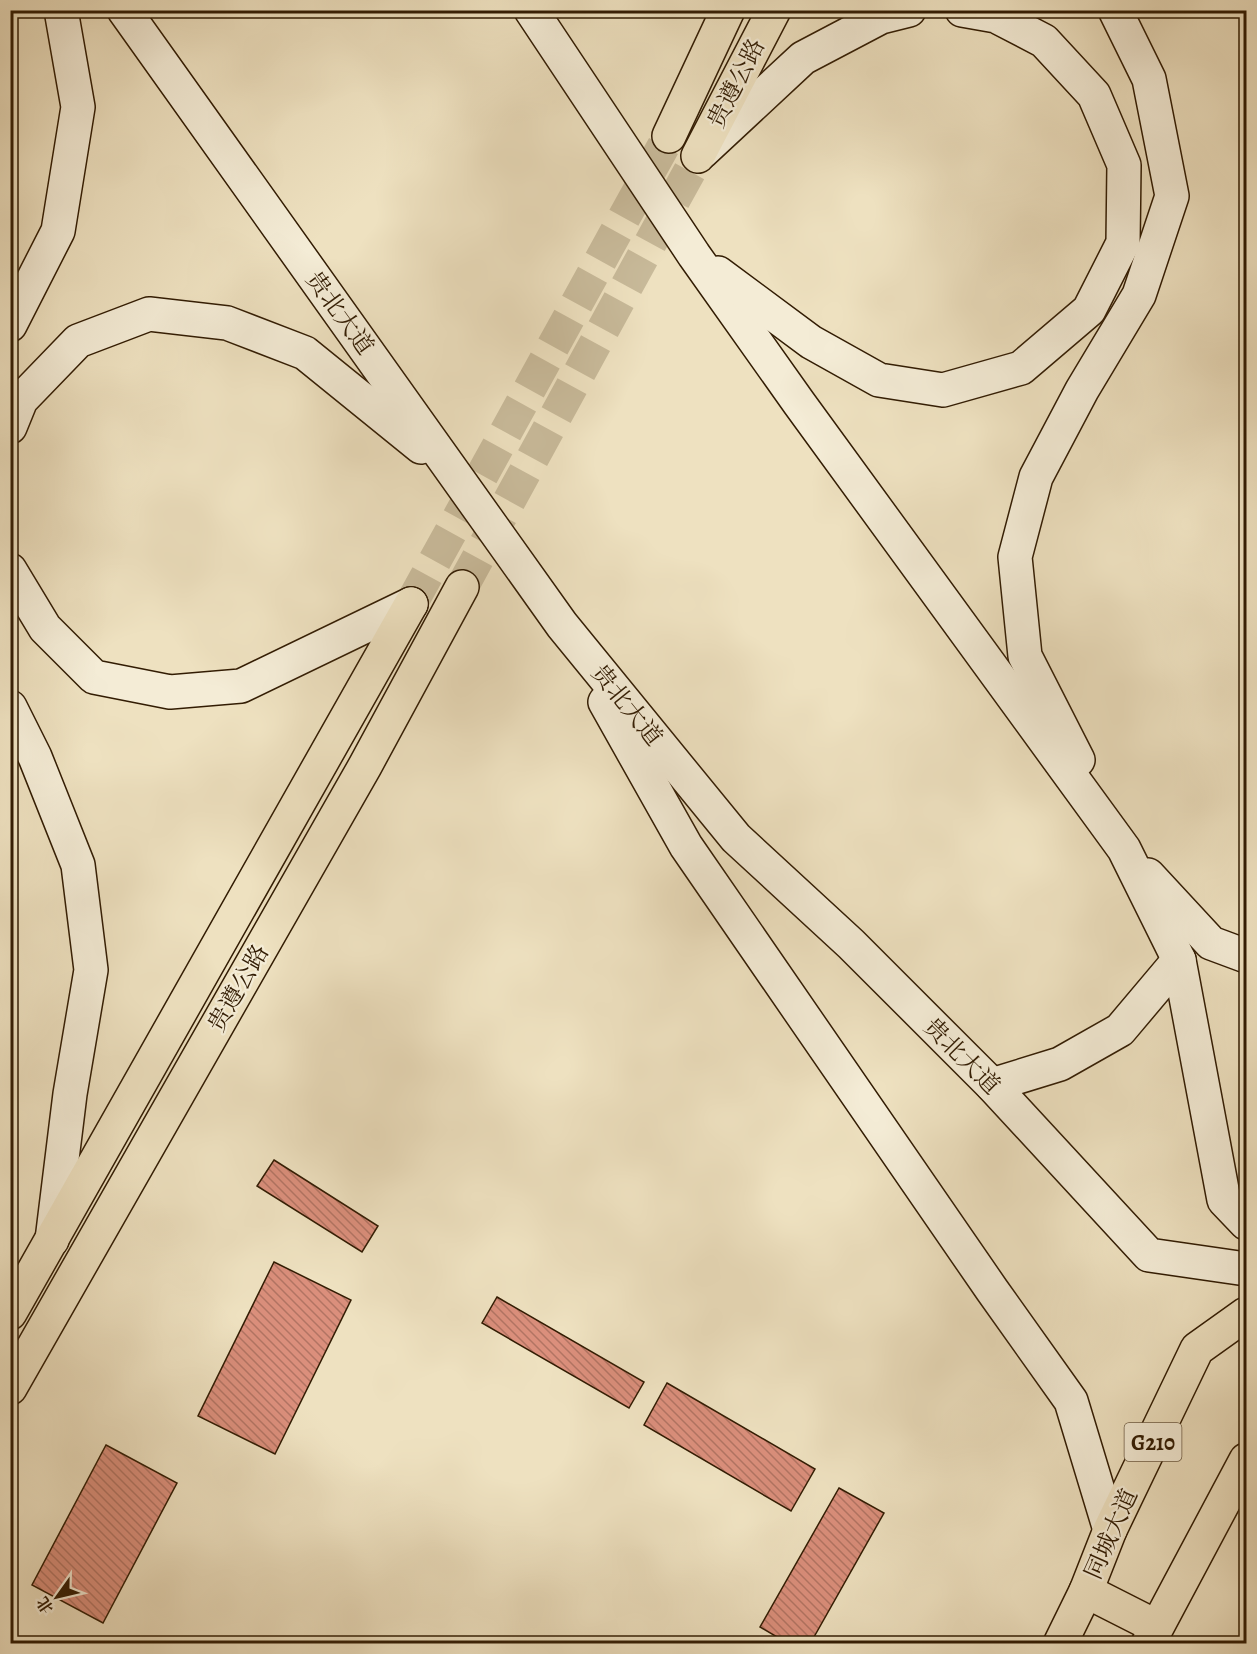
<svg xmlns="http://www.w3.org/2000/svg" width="1257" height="1654" font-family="Alegreya,'Noto Serif SC',serif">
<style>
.building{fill:url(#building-back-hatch);stroke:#321c03;stroke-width:1.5}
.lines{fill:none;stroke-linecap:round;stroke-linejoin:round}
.highway-tunnel{stroke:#c8ba9a;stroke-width:33;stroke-dasharray:33 16;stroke-linecap:butt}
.secondary-casing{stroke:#321c03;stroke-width:36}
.highway-casing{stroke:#321c03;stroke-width:36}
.secondary{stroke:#f4ecd6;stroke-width:33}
.highway{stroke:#eee1c0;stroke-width:33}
.labels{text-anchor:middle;stroke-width:4.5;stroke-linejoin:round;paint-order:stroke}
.shield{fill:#f4ecd6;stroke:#6c5a42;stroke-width:1.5}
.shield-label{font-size:22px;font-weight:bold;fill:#321c03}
.street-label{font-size:24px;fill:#321c03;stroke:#f4ecd6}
</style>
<defs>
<pattern id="building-back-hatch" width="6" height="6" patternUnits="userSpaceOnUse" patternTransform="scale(1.5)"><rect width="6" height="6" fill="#db8f7c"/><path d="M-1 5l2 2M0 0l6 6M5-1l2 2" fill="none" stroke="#b27463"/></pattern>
</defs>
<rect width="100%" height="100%" fill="#eee1c0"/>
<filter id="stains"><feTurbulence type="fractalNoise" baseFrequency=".00333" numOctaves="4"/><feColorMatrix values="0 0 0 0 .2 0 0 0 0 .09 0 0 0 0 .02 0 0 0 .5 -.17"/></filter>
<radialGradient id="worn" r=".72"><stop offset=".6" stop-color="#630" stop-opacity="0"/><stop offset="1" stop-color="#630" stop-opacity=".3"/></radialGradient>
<!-- building -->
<g class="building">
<path d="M274,1160L378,1226L362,1252L257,1186Z"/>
<path d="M274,1262L351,1300L275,1454L198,1416Z"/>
<path d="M497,1297L644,1382L629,1408L482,1323Z"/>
<path d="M667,1383L815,1469L791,1511L644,1425Z"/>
<path d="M106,1445L177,1483L103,1623L32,1585Z"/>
<path d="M839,1488L884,1513L810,1644H789L760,1627Z"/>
</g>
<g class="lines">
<!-- highway-tunnel -->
<g class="highway-tunnel">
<path d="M462,587L698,156"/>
<path d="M411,604L669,136"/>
</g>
<!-- secondary casing -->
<g class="secondary-casing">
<g id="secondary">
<path d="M124,10L562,625L736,838L851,944L992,1085L1149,1255L1246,1269"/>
<path d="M531,10L694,255L799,403L1124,849L1179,960L1224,1200L1246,1223"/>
<path d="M702,152L803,58L881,17L909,10"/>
<path d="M718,273L811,342L879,380L943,390L1021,368L1089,310L1123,243L1124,165L1094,95L1044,41L996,16L962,10"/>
<path d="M10,325L58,231L78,107L61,10"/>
<path d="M10,427L21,400L78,341L149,314L227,323L305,353L421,447"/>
<path d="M10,570L45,628L94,677L170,692L241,686L411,604"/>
<path d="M605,702L686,846L992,1290L1071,1401L1110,1530"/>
<path d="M10,707L35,757L78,865L91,970L70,1094L52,1240"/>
<path d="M1078,760L1025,656L1015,557L1036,477L1082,390L1139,295L1172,196L1149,79L1115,10"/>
<path d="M1148,875L1211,943L1246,956"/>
<path d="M992,1085L1060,1064L1120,1030L1179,960"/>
</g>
</g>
<!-- highway casing -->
<g class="highway-casing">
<g id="highway">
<path d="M669,136L728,10"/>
<path d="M698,156L774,10"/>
<path d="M10,1313L411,604"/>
<path d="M10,1388L365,766L462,587"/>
<path d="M1086,1591L1155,1626"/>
<path d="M1060,1644L1086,1591L1110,1530L1197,1349L1246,1314"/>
<path d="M1148,1644L1246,1460"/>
</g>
</g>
<!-- secondary -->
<use href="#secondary" class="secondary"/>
<!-- highway -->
<use href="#highway" class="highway"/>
</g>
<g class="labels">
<!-- shield labels -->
<rect class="shield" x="1124.5" y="1423" width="57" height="38" rx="4.5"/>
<g class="shield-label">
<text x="1153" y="1450">G210</text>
</g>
<!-- street labels -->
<g class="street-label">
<text transform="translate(736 83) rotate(-63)" y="8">贵遵公路</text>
<text transform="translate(340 313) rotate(54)" y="8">贵北大道</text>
<text transform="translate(627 705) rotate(51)" y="8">贵北大道</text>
<text transform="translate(238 988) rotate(-60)" y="8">贵遵公路</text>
<text transform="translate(962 1056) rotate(45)" y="8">贵北大道</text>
<text transform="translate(1111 1534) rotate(-66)" y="8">同城大道</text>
</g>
</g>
<!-- margin -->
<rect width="1257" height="1654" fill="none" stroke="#eee1c0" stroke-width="36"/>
<rect x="12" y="12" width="1233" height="1630" fill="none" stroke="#321c03" stroke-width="3"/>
<rect x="18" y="18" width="1221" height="1618" fill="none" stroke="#321c03" stroke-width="1.5"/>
<!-- north arrow -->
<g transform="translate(57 1597) rotate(236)" stroke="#f4ecd6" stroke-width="4.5" paint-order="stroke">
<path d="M0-4.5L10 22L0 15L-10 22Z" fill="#321c03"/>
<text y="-9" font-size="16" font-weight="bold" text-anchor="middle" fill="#321c03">北</text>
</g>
<rect width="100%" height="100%" filter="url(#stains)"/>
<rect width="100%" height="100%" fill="url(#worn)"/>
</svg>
